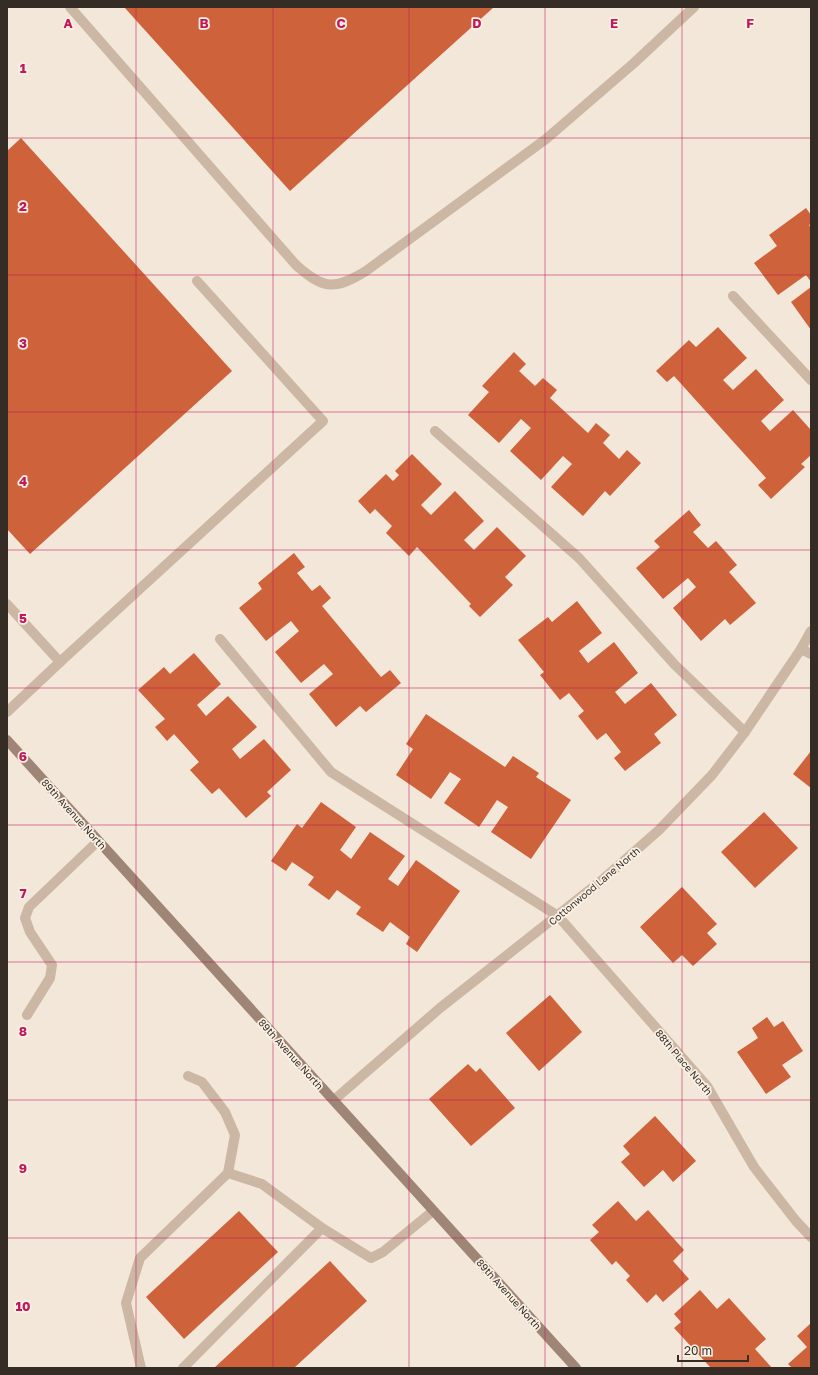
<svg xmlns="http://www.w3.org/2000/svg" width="818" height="1375" font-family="'Golos Text',sans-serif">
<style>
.building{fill:#ce623b}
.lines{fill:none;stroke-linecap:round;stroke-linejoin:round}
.lane{stroke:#ccb7a4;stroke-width:10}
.street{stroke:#ccb7a4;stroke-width:10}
.secondary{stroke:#9f8575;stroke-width:10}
.grid{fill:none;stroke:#c2185b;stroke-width:1;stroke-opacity:0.55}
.labels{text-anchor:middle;stroke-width:3.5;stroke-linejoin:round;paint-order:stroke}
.street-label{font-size:10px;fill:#362c26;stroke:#faf1e5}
.grid-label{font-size:13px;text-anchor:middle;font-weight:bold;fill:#c2185b;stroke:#faf1e5;stroke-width:3.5;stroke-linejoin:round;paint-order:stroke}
</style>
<rect width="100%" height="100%" fill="#f3e7d9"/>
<!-- building -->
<g class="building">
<path d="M124,7H494L290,191Z"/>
<path d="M21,138L232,371L30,554L7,529V151Z"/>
<path d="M806,208L811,215V224L809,225L811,228V282L806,275L778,295L754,263L777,246L769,235Z"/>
<path d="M811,287V330L791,302Z"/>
<path d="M718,327L747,358L723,380L733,390L756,369L784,400L761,421L770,431L793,410L811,430V455L801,464L805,467L771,499L758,485L766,478L674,376L667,382L656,371L689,340L696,347Z"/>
<path d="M514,352L526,364L519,371L535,386L543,378L557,390L550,398L588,433L596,423L610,435L603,443L619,459L627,450L641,463L610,496L605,491L583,516L551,487L572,464L563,456L541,480L510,451L531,428L521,419L499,443L468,415L489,392L482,386Z"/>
<path d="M412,454L442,484L421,505L431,515L455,491L484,521L464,540L474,550L497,527L526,556L505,577L513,585L480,617L469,606L471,604L417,547L409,556L386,533L392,526L375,509L370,514L358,501L386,474L393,481L399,475L395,471Z"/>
<path d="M689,510L701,525L693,532L708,548L716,541L737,565L729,572L756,603L730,625L725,619L701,641L673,608L696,587L688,578L663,599L636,568L660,547L654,541Z"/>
<path d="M294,553L305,567L297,573L312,591L320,585L331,598L322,606L381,677L390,670L401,683L366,712L360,706L336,727L309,694L333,674L324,664L301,683L275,652L299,631L291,621L266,641L239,608L262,589L258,583Z"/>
<path d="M577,601L602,633L579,651L588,663L614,642L638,673L615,692L625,704L651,683L677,715L654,734L661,743L625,771L614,758L621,752L606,733L597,740L578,716L584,711L569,693L560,700L540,675L544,672L518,640L548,617L552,622Z"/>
<path d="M194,653L221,684L197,705L206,716L228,696L257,727L232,749L240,759L264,739L291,770L267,792L271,796L246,818L219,788L212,794L190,770L199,762L174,734L167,741L155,727L165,719L138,690L164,667L170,674Z"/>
<path d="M426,714L505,767L513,756L539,773L536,777L571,800L531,859L491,832L508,807L497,800L479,827L444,803L461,779L450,772L431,799L396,775L413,749L406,744Z"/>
<path d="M811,751V788L793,774Z"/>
<path d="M321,802L356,827L340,850L351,859L370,832L405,856L388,879L398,886L416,860L460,891L417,952L406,944L410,937L390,922L383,932L356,914L361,907L337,890L329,900L308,885L314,877L292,862L286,871L271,861L297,824L302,828Z"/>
<path d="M764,812L798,848L755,888L721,852Z"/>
<path d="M682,887L717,924L707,933L717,944L693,966L682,955L673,963L640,927Z"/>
<path d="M550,995L582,1032L539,1071L506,1033Z"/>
<path d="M767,1017L774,1027L783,1021L803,1051L782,1065L791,1077L766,1094L737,1052L758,1038L752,1028Z"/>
<path d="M468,1064L476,1072L480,1068L515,1108L471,1146L429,1099Z"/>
<path d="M655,1116L696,1161L673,1182L663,1170L644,1187L621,1162L630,1154L623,1146Z"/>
<path d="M618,1201L636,1221L648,1210L684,1250L673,1261L689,1279L663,1302L656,1294L647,1303L626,1280L630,1276L616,1261L612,1265L590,1240L599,1232L592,1225Z"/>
<path d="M239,1211L278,1252L184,1339L146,1297Z"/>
<path d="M330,1261L367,1301L294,1368H214Z"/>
<path d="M700,1290L717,1309L729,1298L766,1339L755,1349L772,1368H709L710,1367L674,1328L681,1322L674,1314Z"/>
<path d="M811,1323V1368H792L788,1364L807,1347L797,1336Z"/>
</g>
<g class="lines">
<!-- lane -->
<g class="lane">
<path d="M70,7L296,265C324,290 335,290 366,271L546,139L634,63L694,7"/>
<path d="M733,296L811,380"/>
<path d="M435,431L579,558L675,665L745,732"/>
<path d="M7,604L60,662L7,712"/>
<path d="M220,639L331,772L558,916"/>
<path d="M60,662L323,421L197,281"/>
<path d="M27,1015L50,978L52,965L30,932L25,918L29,907L98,841"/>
<path d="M188,1076L202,1082L225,1112L235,1135L228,1173"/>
<path d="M141,1368L126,1303L140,1258L228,1173L262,1184L322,1228"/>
<path d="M183,1368L322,1228L371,1258L383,1252L433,1211"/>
</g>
<!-- street -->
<g class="street">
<path d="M801,649L811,654"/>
<path d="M558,916L707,1086L754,1167L796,1221L811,1237"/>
<path d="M334,1100L440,1008L601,881L659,830L712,775L745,732L801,649L811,631"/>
</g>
<!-- secondary -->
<path class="secondary" d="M7,740L576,1368"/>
</g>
<!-- grid -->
<path class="grid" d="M136,7V1368M273,7V1368M409,7V1368M545,7V1368M682,7V1368M7,138H811M7,275H811M7,412H811M7,550H811M7,688H811M7,825H811M7,962H811M7,1100H811M7,1238H811"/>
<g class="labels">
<!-- street labels -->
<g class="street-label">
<text transform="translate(74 814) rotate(48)" y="4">89th Avenue North</text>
<text transform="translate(594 886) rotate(-40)" y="4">Cottonwood Lane North</text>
<text transform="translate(291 1054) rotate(48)" y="4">89th Avenue North</text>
<text transform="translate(684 1062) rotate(50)" y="4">88th Place North</text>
<text transform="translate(509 1294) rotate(48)" y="4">89th Avenue North</text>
</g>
</g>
<g class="grid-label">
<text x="68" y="28">A</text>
<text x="204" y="28">B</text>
<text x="341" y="28">C</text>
<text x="477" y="28">D</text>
<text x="614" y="28">E</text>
<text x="750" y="28">F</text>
<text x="23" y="73">1</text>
<text x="23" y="211">2</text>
<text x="23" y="348">3</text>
<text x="23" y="486">4</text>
<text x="23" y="623">5</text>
<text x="23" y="761">6</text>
<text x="23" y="898">7</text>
<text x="23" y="1036">8</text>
<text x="23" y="1173">9</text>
<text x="23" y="1311">10</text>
</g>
<!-- border -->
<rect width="818" height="1375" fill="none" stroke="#362c26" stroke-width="16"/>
<!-- scale -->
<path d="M678 1355v6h70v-6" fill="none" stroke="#362c26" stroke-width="2"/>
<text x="684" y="1355" font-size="12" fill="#362c26" stroke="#faf1e5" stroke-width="3" paint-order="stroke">20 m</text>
</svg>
